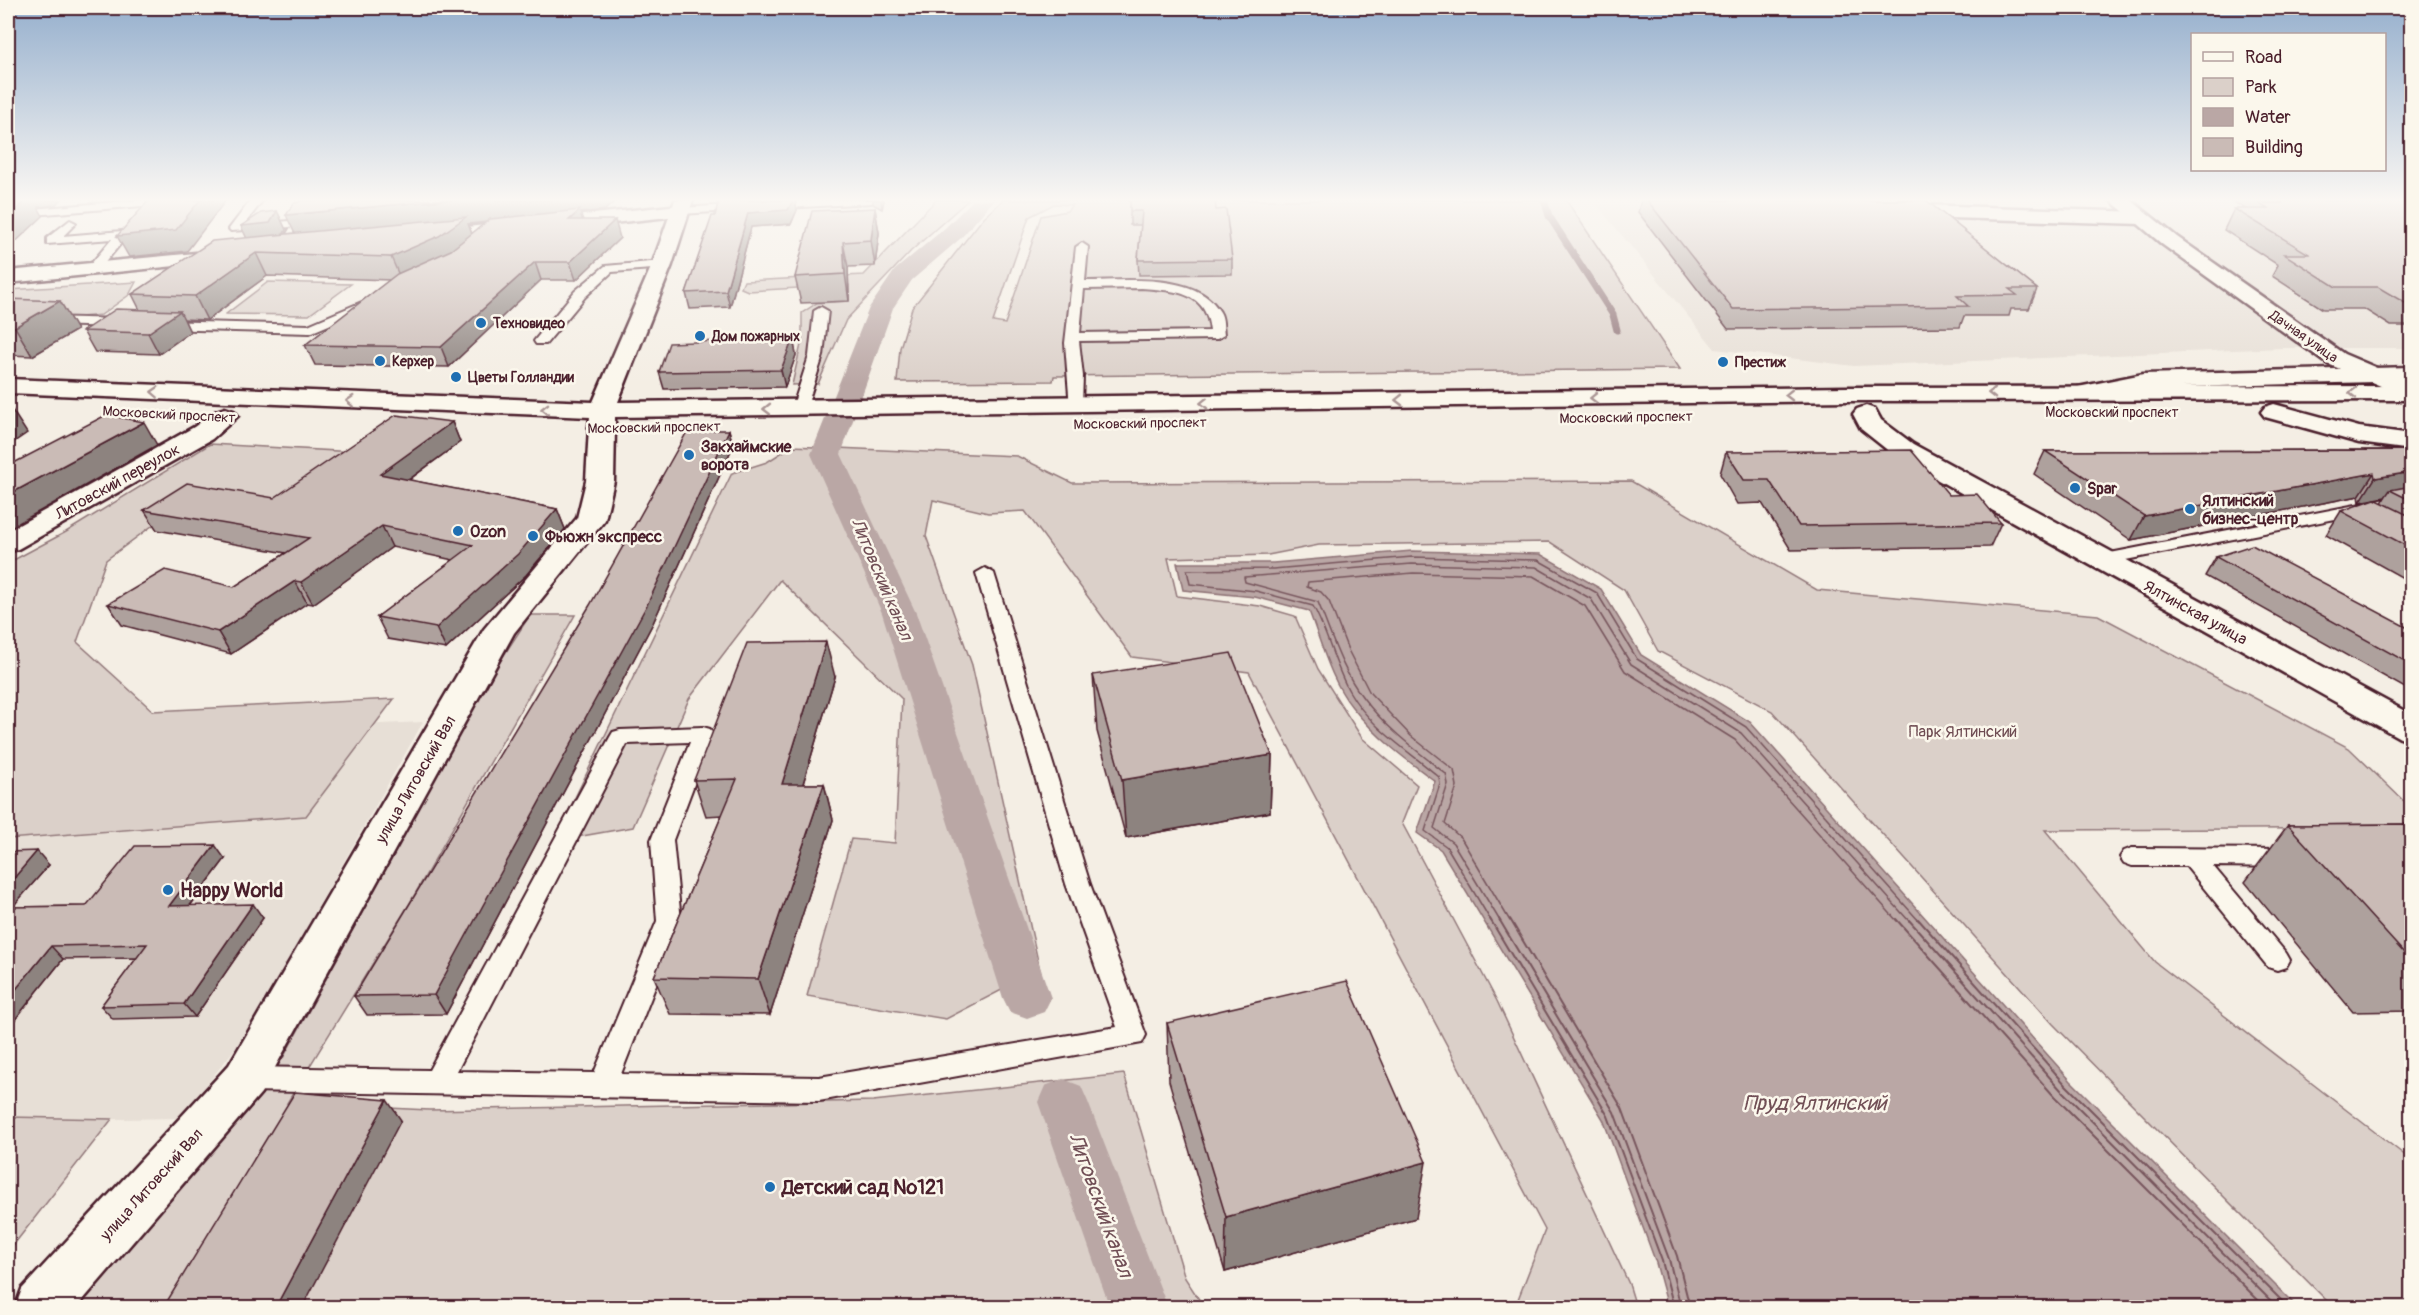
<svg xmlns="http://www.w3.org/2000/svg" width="2419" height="1315" font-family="Pangolin,sans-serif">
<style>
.built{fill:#e7dfd6}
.green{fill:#dbd0c9;stroke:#92787a;stroke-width:1.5;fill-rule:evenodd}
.water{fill:#baa7a5;stroke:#8d7174;stroke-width:1.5}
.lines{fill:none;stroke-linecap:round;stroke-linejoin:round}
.shore-far1{stroke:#77555c;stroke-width:1.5}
.shore{stroke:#77555c;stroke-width:2}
.stream{stroke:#8d7174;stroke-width:7}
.canal{fill:#baa7a5;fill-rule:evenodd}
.lane-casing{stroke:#4a1f2b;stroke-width:4}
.street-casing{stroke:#4a1f2b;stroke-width:5}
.secondary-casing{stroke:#4a1f2b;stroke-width:5}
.primary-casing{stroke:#4a1f2b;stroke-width:5}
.lane{fill:#fbf7ec;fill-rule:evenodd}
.street{fill:#fbf7ec;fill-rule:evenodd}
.secondary{fill:#fbf7ec;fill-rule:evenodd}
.primary{fill:#fbf7ec;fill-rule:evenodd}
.wall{fill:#aea19d;stroke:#4a1f2b;stroke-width:1.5;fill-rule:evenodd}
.shaded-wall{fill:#8d837f;stroke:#4a1f2b;stroke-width:1.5}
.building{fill:#cabbb6;stroke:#4a1f2b;stroke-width:1.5}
.oneway{stroke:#ab9695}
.poi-dot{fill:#1f6fb2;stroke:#fbf7ec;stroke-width:2}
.labels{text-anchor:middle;stroke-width:5;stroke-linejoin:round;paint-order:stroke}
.far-poi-label{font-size:14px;font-weight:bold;fill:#4a1f2b;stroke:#fbf7ec;text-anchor:start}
.far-street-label{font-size:14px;fill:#4a1f2b;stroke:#fbf7ec}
.poi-label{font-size:16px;font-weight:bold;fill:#4a1f2b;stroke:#fbf7ec;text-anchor:start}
.street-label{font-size:16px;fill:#4a1f2b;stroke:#fbf7ec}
.park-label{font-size:16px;fill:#6e4b52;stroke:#fbf7ec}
.water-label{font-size:18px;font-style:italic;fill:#714f56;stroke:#fbf7ec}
.near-poi-label{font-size:20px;font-weight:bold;fill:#4a1f2b;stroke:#fbf7ec;text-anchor:start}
.near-water-label{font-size:21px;font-style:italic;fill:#714f56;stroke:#fbf7ec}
</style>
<rect width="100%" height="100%" fill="#f4eee4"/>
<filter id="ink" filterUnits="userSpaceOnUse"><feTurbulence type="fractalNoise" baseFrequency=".0167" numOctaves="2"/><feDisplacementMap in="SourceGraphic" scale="12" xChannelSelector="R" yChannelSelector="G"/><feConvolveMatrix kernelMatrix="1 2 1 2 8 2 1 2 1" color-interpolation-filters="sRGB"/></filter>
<g filter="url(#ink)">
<!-- built -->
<g class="built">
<path d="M2132,200H2358L2411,234V348H2282L1854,366L1715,349L1597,205L1941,208L2119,213Z"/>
<path d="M423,722L245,1036L180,1118L8,1121V744L17,741Z"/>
</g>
<!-- green -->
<g class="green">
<path d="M936,200H968L911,251L846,320L818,384L792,385L802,340V313L817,303L849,301V285L748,291L741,288L744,281L864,275Z"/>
<path d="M1003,200H1566L1680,369L1054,376L1053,381L897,382L900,348L912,308L984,217ZM1054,204L1072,205L1067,211L1041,216L1005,324L993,322L1029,217Z"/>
<path d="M136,282L129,295L101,315L8,324V290Z"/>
<path d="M268,282L351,284L309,315L226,314Z"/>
<path d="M210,444L354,452L289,501L183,503L106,560L77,642L153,711L394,699L306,816L8,839V563L66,532Z"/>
<path d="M792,446L1017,456L1072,483L1631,481L1817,590L2098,615L2349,748L2411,808V828L2045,830L2155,962L2411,1160V1307H2333L2053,1024L1772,711L1658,651L1624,590L1550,542L1319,545L1268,555L1168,558L1177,596L1260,606L1295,616L1318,669L1362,738L1417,785L1402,823L1497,1001L1629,1284L1636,1307H1515L1545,1230L1249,672L1132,657L1025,511L988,513L933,500L926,536L972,665L1040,970L946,1019L807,996L851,839L895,843L902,699L780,580L689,699L633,827L554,841L732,473L767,462Z"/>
<path d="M530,615H575L408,906L287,1103L429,1110L873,1101L1124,1074L1185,1278L1204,1307L72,1308L283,1058L493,672Z"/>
<path d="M8,1117L112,1119L8,1252Z"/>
</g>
<!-- water -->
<path class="water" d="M1412,551L1540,554L1601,589L1641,655L1750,722L2071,1081L2297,1307H1668L1656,1263L1603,1119L1441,850L1417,833L1435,781C1405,759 1376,737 1352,707C1331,681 1321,642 1309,611L1255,597L1183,590L1177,563H1273Z"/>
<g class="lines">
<!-- shore-far1 -->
<g class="shore-far1">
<path d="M1491,921L1447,847L1425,831L1440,784L1439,777C1408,750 1370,728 1349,691C1334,664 1328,633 1313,606L1256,591L1190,584L1187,570L1273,569L1412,557L1538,560L1597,593L1637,659L1746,727L1919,921"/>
<path d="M1500,921L1453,843L1434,828L1448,784L1446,774C1417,751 1386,728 1364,699C1342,671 1331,634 1318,602L1245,582L1244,577L1412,564L1536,567L1591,599L1631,664L1741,733L1909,921"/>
<path d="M1510,921L1461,838L1445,824L1457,786L1454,770L1411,736L1370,693L1348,650L1329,601L1321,592L1307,587L1308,582L1413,573L1533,576L1585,606L1625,671L1735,740L1897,921"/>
</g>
<!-- shore -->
<g class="shore">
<path d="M1490,919L1608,1116L1662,1261L1674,1308"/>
<path d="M1499,919L1614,1112L1669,1259L1681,1308"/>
<path d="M1510,919L1622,1108L1677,1256L1690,1308"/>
<path d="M1896,919L2054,1096L2266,1308"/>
<path d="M1908,919L2061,1090L2278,1308"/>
<path d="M1918,919L2066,1085L2289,1308"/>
</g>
<!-- stream -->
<path class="stream" d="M1544,200L1549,216L1613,315L1617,330"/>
<!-- canal -->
<g class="canal">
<path d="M973,200H994L961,238L912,280L893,308L841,454L916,613L1051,998L1044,1012L1027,1018L1010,1012L1003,998L882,613L811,454L869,308L895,270L945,228Z"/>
<path d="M1063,1079L1081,1086L1088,1102L1168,1308H1110L1038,1102L1045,1086Z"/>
</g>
<!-- lane casing -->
<g class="lane-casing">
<g id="lane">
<path d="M139,200H185L179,203L8,217V211Z"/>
<path d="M251,200H263L244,225L300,220L306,223L295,240L291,241L285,237L291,227L231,231L229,229Z"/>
<path d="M815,200H877L871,203L680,214L674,211L680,208Z"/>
<path d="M70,220L76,223L63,236L122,231L128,235L97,272H89V266L112,239L47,244V238Z"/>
<path d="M1082,243L1088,247L1085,281C1125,281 1197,271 1220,312C1224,318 1223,328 1224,335L1217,339L1079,341L1083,376L1082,405L1080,408H1070L1065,343L1076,247ZM1142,288C1175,291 1207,291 1210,331L1080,333L1084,289Z"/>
<path d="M662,261L666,262V268L612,272L585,297L546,344H536L534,341L575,291L605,266Z"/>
<path d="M371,298L378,302L376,305L310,333L160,329L153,325L160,321L308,325Z"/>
<path d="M821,307L828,311L823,356L806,409L799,413L792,409L809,356L814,311Z"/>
<path d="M8,316L122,319L129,323L122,327L8,324Z"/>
<path d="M2412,494V504L2100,565L2091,560L2100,555Z"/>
<path d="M985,568L994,573L1090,884L1146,1035L1142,1043L819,1101L245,1091L235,1087L231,1079L235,1071L245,1067L429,1070L610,737L613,732L620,730L703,727L710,729L713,734L673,840L681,921L621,1074L819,1077L1117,1027L1066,884L976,573ZM690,742L651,840L657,921L594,1073L457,1071L627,744Z"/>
<path d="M2132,848L2289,849L2297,852L2301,858L2297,864L2289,867L2213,866L2286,953L2290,960L2286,967L2277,970L2268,967L2186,866H2132L2124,863L2120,857L2124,851Z"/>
</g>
</g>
<!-- street casing -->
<g class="street-casing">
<g id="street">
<path d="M1899,200H1919L1924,205L2142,212L2152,218L2142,224L1919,217L1912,215Z"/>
<path d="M680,205L690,211L687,215L428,243L421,241L418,237L421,233L428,231Z"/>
<path d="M227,250L234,252L237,256L234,260L8,283V271Z"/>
<path d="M2412,367V381L2143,388L2087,399L2078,397L2075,392L2078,387L2143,374Z"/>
<path d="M2274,404L2359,427L2412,434V450L2359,443L2265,417L2261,412L2265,407Z"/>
<path d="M225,408L234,411L238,416L212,439L18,549L8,552V531L194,427L216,411Z"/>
<path d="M602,419L611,422L615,427L614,481L605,520L514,633L261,1093L76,1308H15L22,1289L229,1065L484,629L577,518L586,481L589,427L593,422Z"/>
</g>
</g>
<!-- secondary casing -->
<g class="secondary-casing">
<g id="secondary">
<path d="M2110,200H2131L2177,237L2344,354L2412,383V399L2328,364L2163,245Z"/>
<path d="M1866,406L1875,409L1881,420L1913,444L2412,715V742L2400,738L1895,456L1861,429L1853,414L1857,409Z"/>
</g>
</g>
<!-- primary casing -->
<g class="primary-casing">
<path id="primary" d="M675,200H693L672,265L618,402L1848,387L2412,386V400L1848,401L615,417V427L611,432L602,435L593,432L589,427L590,417L8,393V379L593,402L652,265Z"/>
</g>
<!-- lane -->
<use href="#lane" class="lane"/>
<!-- street -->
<use href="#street" class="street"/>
<!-- secondary -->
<use href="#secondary" class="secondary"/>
<!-- primary -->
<use href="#primary" class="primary"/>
</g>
<!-- wall -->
<g class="wall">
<path d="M719,200H795L797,210L791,224L751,227L730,307L690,309L686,293L715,216Z"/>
<path d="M873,200H884L882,209L873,204Z"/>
<path d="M1641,200H1925L2037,289L2029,309H2011L2009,316H1964L1960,327L1728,329L1638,212Z"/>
<path d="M2230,200H2412V326H2391L2364,309H2323L2272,276L2278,265L2224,230L2234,209H2246Z"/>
<path d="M875,208L879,233L875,266L848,267L849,301L801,303L795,277Z"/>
<path d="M605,210L580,213L583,220L620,238L576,280H541L449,367L315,365L305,345L390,280L267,276L207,320L184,319L190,332L159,354L95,352L83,331L140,310L132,294L247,238L241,226L277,211L286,230L283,234ZM487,222L472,234L468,224Z"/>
<path d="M1216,210L1232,259V274L1139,275L1138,260L1141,225H1130V211Z"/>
<path d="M8,299L77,330L32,356L8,355Z"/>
<path d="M793,338L796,355L785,387L664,389L659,372Z"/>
<path d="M452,422L460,442L409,480L557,509L565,529L526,575L446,649L388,639L377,617L453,560L392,547L313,604L307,603L231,654L122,625L108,604L234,587L286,553L157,530L144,510L274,498Z"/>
<path d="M729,430L733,446L653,623L446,1014L367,1015L354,996Z"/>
<path d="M2412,450V583L2326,535L2341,511L2382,503L2385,497L2360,502L2359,496L2131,540L2034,474L2045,451Z"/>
<path d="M1726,452L1949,495L2001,523L1990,547L1791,550L1762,503L1737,504L1720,474Z"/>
<path d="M2216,557L2412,630V692L2205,576Z"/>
<path d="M1093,675L1272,755L1270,812L1126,838L1097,731Z"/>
<path d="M835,677L803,784H824L833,820L770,1015L670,1014L654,977L722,815L706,816L694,780Z"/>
<path d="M2412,824V1011L2353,1012L2245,882L2288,825Z"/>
<path d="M8,852L49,865L12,907L86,906L225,859L190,906L263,918L195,1017L113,1019L101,1006L137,958L63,959L13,1022H8Z"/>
<path d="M1167,1023L1416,1218L1225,1272L1169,1081Z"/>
</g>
<!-- shaded-wall -->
<g class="shaded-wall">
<path d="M8,200H61L55,205L38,207L43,216L8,249Z"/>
<path d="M200,200H226L187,251L129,257L117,236Z"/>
<path d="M445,200H616L605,210L580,213L585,227L569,220L577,213L468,224L474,239L401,280L391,257L298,240L286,215Z"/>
<path d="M793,200H795L797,210L791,224L751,227L730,307L726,291L748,213Z"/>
<path d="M881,200H884L882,209Z"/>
<path d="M875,208L879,233L875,266L871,240Z"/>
<path d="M277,211L286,230L279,242L250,245L241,226Z"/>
<path d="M615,220L620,238L576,280L570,262Z"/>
<path d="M843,242L848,267L849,301L845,274Z"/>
<path d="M256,253L267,276L207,320L195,296Z"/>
<path d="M535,262L541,280L449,367L441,347Z"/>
<path d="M60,301L77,330L32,356L15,327Z"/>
<path d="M180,311L190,332L159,354L148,333Z"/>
<path d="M793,338L796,355L785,387L781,370Z"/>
<path d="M12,410L27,433L8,446V413Z"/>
<path d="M144,422L157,445L8,529V495Z"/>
<path d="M452,422L460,442L389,494L380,474Z"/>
<path d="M729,430L733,446L653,623L446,1014L434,995Z"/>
<path d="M2412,472V493L2390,490L2385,497L2360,502L2375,478Z"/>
<path d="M2374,473L2359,496L2131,540L2144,516Z"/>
<path d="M557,509L565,529L526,575L446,649L436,628Z"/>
<path d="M382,526L392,547L313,604L301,582Z"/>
<path d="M295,581L307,603L231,654L218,632Z"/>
<path d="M826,642L835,677L792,820L782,784Z"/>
<path d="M1272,755L1270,812L1126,838L1122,780Z"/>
<path d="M824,784L833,820L770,1015L758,979Z"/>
<path d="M215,845L225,859L179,920L169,906Z"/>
<path d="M37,851L49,865L8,912V885Z"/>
<path d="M253,904L263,918L195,1017L184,1004Z"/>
<path d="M51,946L63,959L13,1022L8,1016V999Z"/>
<path d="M387,1100L401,1120L302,1308H275Z"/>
<path d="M1426,1162L1416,1218L1225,1272L1226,1217Z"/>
</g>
<!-- building -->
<g class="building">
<path d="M8,200H27L8,217Z"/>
<path d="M149,200H200L176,230L117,236Z"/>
<path d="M301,200H445L286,215L294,203L299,202Z"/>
<path d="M719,200H793L788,210L748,213L726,291L686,293L712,216H715Z"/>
<path d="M1130,200H1215L1216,210L1226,209L1232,259L1138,260L1142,211H1130Z"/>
<path d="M1647,200H1925L1927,201L2037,289H2009L2017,295L1957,296L1968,306L1733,309Z"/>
<path d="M2277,200H2412V303H2405L2378,287H2336L2284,254H2309L2234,209H2268L2258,203H2283Z"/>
<path d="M875,208L871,240L843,242L845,274L795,277L812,211Z"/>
<path d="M580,210L569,220H615L570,262H535L441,347L305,345L397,274L451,250L490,219Z"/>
<path d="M277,211L270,223L241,226L261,213Z"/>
<path d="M466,217L439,236L391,257L256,253L195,296L132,294L212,241Z"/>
<path d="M8,299L60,301L15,327L8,326Z"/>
<path d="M116,309L180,311L148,333L83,331Z"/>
<path d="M793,338L781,370L659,372L669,343Z"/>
<path d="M106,415L144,422L8,495V466Z"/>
<path d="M396,415L452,422L380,474L557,509L518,554L436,628L377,617L473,545L382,526L301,582L295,581L218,632L108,604L165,570L234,587L309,538L144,510L187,483L274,498Z"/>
<path d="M688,430H729L647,605L434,995L354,996L590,605Z"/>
<path d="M1911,450L1949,495L1977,494L2001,523L1799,526L1769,480H1744L1726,452Z"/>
<path d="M2412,450V472L2375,478L2374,473L2144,516L2045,451Z"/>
<path d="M2412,486V501L2390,490Z"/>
<path d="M2375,499L2412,517V549L2341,511Z"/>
<path d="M2252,545L2412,630V665L2216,557Z"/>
<path d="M826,642L782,784H824L758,979L654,977L737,779L694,780L747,643Z"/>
<path d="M1231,653L1272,755L1122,780L1093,675Z"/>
<path d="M2412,824V954H2405L2288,825Z"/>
<path d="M215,845L169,906L253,904L184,1004L101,1006L147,944L51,946L8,999V907L86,906L135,846Z"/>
<path d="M37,851L8,885V852Z"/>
<path d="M1347,981L1426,1162L1226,1217L1167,1023Z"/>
<path d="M295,1092L387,1100L275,1308H163Z"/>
</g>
<!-- one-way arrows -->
<defs><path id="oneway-chevron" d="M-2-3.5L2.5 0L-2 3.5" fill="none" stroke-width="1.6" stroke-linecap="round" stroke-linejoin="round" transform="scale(1.5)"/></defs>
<g class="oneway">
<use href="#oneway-chevron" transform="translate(155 392) rotate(-177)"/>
<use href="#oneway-chevron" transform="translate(1992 393) rotate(179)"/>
<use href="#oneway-chevron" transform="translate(2353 393) rotate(-180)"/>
<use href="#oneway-chevron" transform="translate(1789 395) rotate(179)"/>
<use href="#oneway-chevron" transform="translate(1594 398) rotate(179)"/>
<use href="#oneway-chevron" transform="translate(1399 400) rotate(179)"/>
<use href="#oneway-chevron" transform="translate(350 401) rotate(-177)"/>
<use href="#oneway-chevron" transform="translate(1204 403) rotate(179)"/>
<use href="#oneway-chevron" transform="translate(545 409) rotate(-179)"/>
<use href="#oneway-chevron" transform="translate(767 409) rotate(180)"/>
</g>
</g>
<!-- sky -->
<linearGradient id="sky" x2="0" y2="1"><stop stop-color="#95afcd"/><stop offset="0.52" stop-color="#faf7f3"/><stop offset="1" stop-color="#faf7f3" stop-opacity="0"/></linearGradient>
<rect width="2419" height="384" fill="url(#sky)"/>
<!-- markers -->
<g class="poi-dot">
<circle cx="481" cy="323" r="6"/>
<circle cx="700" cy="336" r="6"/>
<circle cx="380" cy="361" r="6"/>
<circle cx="1723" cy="362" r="6"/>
<circle cx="456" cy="377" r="6"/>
<circle cx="689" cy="455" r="6"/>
<circle cx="2075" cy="488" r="6"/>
<circle cx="2190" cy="509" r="6"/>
<circle cx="458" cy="531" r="6"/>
<circle cx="533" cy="536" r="6"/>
<circle cx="168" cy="890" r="6"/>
<circle cx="770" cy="1187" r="6"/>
</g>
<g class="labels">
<!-- far-poi labels -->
<g class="far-poi-label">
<text x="493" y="328">Техновидео</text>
<text x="712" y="341">Дом пожарных</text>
<text x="392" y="366">Керхер</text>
<text x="1735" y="367">Престиж</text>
<text x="468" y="382">Цветы Голландии</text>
</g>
<!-- far-street labels -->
<g class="far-street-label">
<text transform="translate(2304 336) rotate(35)" y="5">Дачная улица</text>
<text x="2112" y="417">Московский проспект</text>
<text transform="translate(169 414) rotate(3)" y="5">Московский проспект</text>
<text transform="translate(1626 417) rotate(-1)" y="5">Московский проспект</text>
<text transform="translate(1140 423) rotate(-1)" y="5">Московский проспект</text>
<text transform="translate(654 427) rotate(-1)" y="5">Московский проспект</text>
</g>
<!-- poi labels -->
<g class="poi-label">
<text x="701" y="452">Закхаймские<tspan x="701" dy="18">ворота</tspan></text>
<text x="2087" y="494">Spar</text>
<text x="2202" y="506">Ялтинский<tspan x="2202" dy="18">бизнес-центр</tspan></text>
<text x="470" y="537">Ozon</text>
<text x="545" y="542">Фьюжн экспресс</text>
</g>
<!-- street labels -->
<g class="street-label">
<text transform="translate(117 481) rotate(-29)" y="6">Литовский переулок</text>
<text transform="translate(2196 612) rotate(29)" y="6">Ялтинская улица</text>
<text transform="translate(415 779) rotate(-60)" y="6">улица Литовский Вал</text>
<text transform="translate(151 1184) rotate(-48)" y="6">улица Литовский Вал</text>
</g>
<!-- park labels -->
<g class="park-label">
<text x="1963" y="737">Парк Ялтинский</text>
</g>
<!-- water labels -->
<g class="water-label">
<text transform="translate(882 579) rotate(67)" y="6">Литовский канал</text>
</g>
<!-- near-poi labels -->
<g class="near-poi-label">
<text x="180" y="897">Happy World</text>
<text x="782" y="1194">Детский сад №121</text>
</g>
<!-- near-water labels -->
<g class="near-water-label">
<text x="1815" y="1110">Пруд Ялтинский</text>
<text transform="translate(1101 1205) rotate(70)" y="7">Литовский канал</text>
</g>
</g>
<!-- margin -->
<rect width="2419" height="1315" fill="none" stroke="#fbf7ec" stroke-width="30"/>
<rect x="15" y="15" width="2389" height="1285" fill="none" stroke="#4a1f2b" stroke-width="2" filter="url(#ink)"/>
<!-- legend -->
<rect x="2191" y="33" width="195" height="138" fill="#fbf7ec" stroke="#b4a19f" stroke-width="1.5"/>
<rect x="2203" y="52" width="30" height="9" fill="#fbf7ec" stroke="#b4a19f" stroke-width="1.5"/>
<text x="2245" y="63" font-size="18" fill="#4a1f2b">Road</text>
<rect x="2203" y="78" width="30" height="18" fill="#dbd0c9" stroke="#b4a19f" stroke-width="1.5"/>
<text x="2245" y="93" font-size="18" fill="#4a1f2b">Park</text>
<rect x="2203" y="108" width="30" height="18" fill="#baa7a5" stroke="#b4a19f" stroke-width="1.5"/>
<text x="2245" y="123" font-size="18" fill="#4a1f2b">Water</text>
<rect x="2203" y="138" width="30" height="18" fill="#cabbb6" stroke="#b4a19f" stroke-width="1.5"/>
<text x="2245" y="153" font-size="18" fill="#4a1f2b">Building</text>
</svg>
